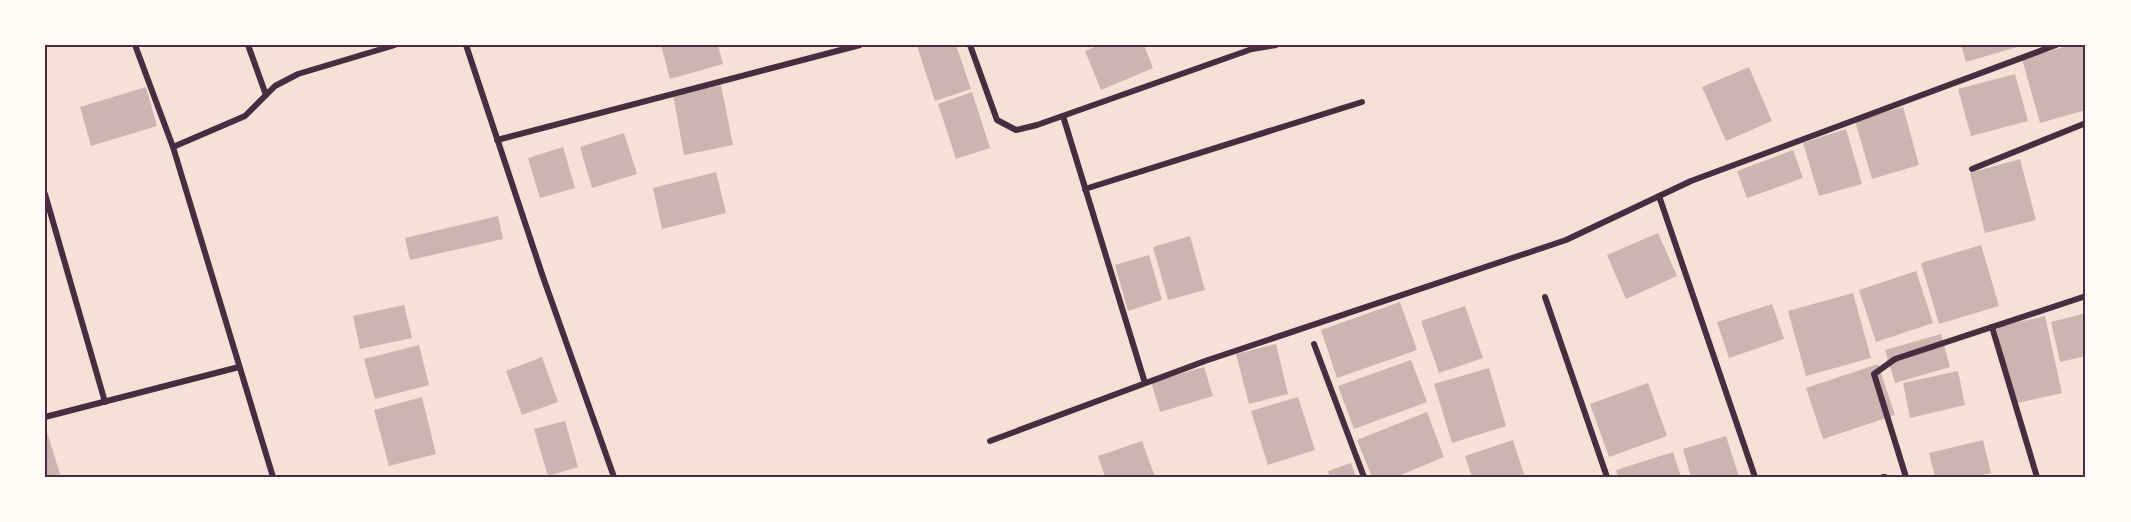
<svg xmlns="http://www.w3.org/2000/svg" width="2131" height="522" font-family="Lato,sans-serif">
<style>
.building{fill:#ccb4b1}
.lines{fill:none;stroke-linecap:round;stroke-linejoin:round}
.minor{stroke:#4a2c40;stroke-width:6}
.neatline{fill:none;stroke:#4a2c40;stroke-width:2}
</style>
<rect width="100%" height="100%" fill="#f7e1d7"/>
<!-- building -->
<g class="building">
<path d="M661,45H718L723,64L670,79Z"/>
<path d="M956,45L971,89L935,101L917,46Z"/>
<path d="M1100,45H1144L1153,68L1101,90L1085,51Z"/>
<path d="M1961,45H2016L2017,47L1966,62Z"/>
<path d="M2071,45H2083L2086,55V110L2040,123L2022,59Z"/>
<path d="M1749,67L1772,121L1726,141L1702,87Z"/>
<path d="M2015,74L2028,121L1971,136L1958,89Z"/>
<path d="M721,85L733,145L684,155L673,95Z"/>
<path d="M146,87L157,126L91,146L80,107Z"/>
<path d="M972,92L990,148L956,159L938,104Z"/>
<path d="M1903,107L1919,165L1872,179L1855,121Z"/>
<path d="M1846,129L1862,184L1819,196L1803,143Z"/>
<path d="M624,133L637,174L592,188L580,147Z"/>
<path d="M563,147L575,188L540,198L528,158Z"/>
<path d="M1793,150L1803,178L1747,198L1737,171Z"/>
<path d="M2020,159L2036,220L1985,233L1970,173Z"/>
<path d="M716,172L726,213L662,229L653,188Z"/>
<path d="M498,216L503,239L410,260L405,238Z"/>
<path d="M1658,233L1677,276L1626,299L1607,255Z"/>
<path d="M1190,236L1205,290L1168,300L1153,247Z"/>
<path d="M1981,245L1999,306L1939,324L1921,263Z"/>
<path d="M1149,255L1162,300L1128,311L1115,265Z"/>
<path d="M1916,271L1933,323L1876,342L1859,290Z"/>
<path d="M1853,293L1871,358L1806,376L1788,311Z"/>
<path d="M1400,302L1417,350L1337,378L1321,330Z"/>
<path d="M1772,304L1784,339L1729,358L1717,322Z"/>
<path d="M404,305L412,338L360,349L353,316Z"/>
<path d="M1465,306L1483,358L1439,373L1421,321Z"/>
<path d="M2086,313V356L2060,362L2051,322Z"/>
<path d="M2045,316L2062,393L2013,404L1996,327Z"/>
<path d="M1941,334L1950,367L1895,383L1885,350Z"/>
<path d="M1276,344L1288,394L1249,404L1236,354Z"/>
<path d="M419,345L429,385L375,399L364,359Z"/>
<path d="M542,357L558,402L522,415L506,371Z"/>
<path d="M1411,360L1427,402L1354,429L1338,386Z"/>
<path d="M1878,364L1895,415L1823,439L1806,388Z"/>
<path d="M1204,367L1213,396L1160,412L1151,382Z"/>
<path d="M1489,368L1506,426L1452,443L1434,384Z"/>
<path d="M1958,371L1965,405L1910,418L1903,383Z"/>
<path d="M1648,383L1667,436L1609,457L1590,404Z"/>
<path d="M422,397L436,454L389,466L374,410Z"/>
<path d="M1298,397L1315,450L1268,465L1251,411Z"/>
<path d="M1427,412L1444,457L1396,477H1372L1357,440Z"/>
<path d="M565,421L578,467L548,476L534,429Z"/>
<path d="M45,429H46L61,477H45Z"/>
<path d="M1726,436L1739,477H1691L1683,449Z"/>
<path d="M1513,440L1525,477H1472L1465,456Z"/>
<path d="M1983,440L1991,473L1973,477H1935L1929,453Z"/>
<path d="M1142,441L1155,477H1105L1098,456Z"/>
<path d="M1673,452L1681,477H1618L1616,470Z"/>
<path d="M1351,463L1356,477H1330L1328,471Z"/>
</g>
<g class="lines">
<!-- minor -->
<g class="minor">
<path d="M135,45L173,147L273,477"/>
<path d="M248,45L266,95"/>
<path d="M466,45L543,277L614,477"/>
<path d="M970,45L997,120L1016,130L1037,125L1252,49L1276,45"/>
<path d="M1063,116L1145,383"/>
<path d="M497,140L860,45"/>
<path d="M173,147L245,116L275,86L298,74L395,45"/>
<path d="M1972,169L2086,123"/>
<path d="M1085,189L1362,102"/>
<path d="M45,194L105,402"/>
<path d="M1659,196L1755,477"/>
<path d="M1545,297L1607,477"/>
<path d="M1992,327L2037,477"/>
<path d="M1314,344L1364,477"/>
<path d="M45,417L239,367"/>
<path d="M990,441L1205,361L1566,240L1691,181L2056,45"/>
<path d="M1883,477H1885"/>
<path d="M1906,477L1874,374L1895,359L2086,296"/>
</g>
</g>
<!-- border -->
<rect width="2131" height="522" fill="none" stroke="#fffaf5" stroke-width="93"/>
<rect x="46" y="46" width="2038" height="430" class="neatline"/>
</svg>
